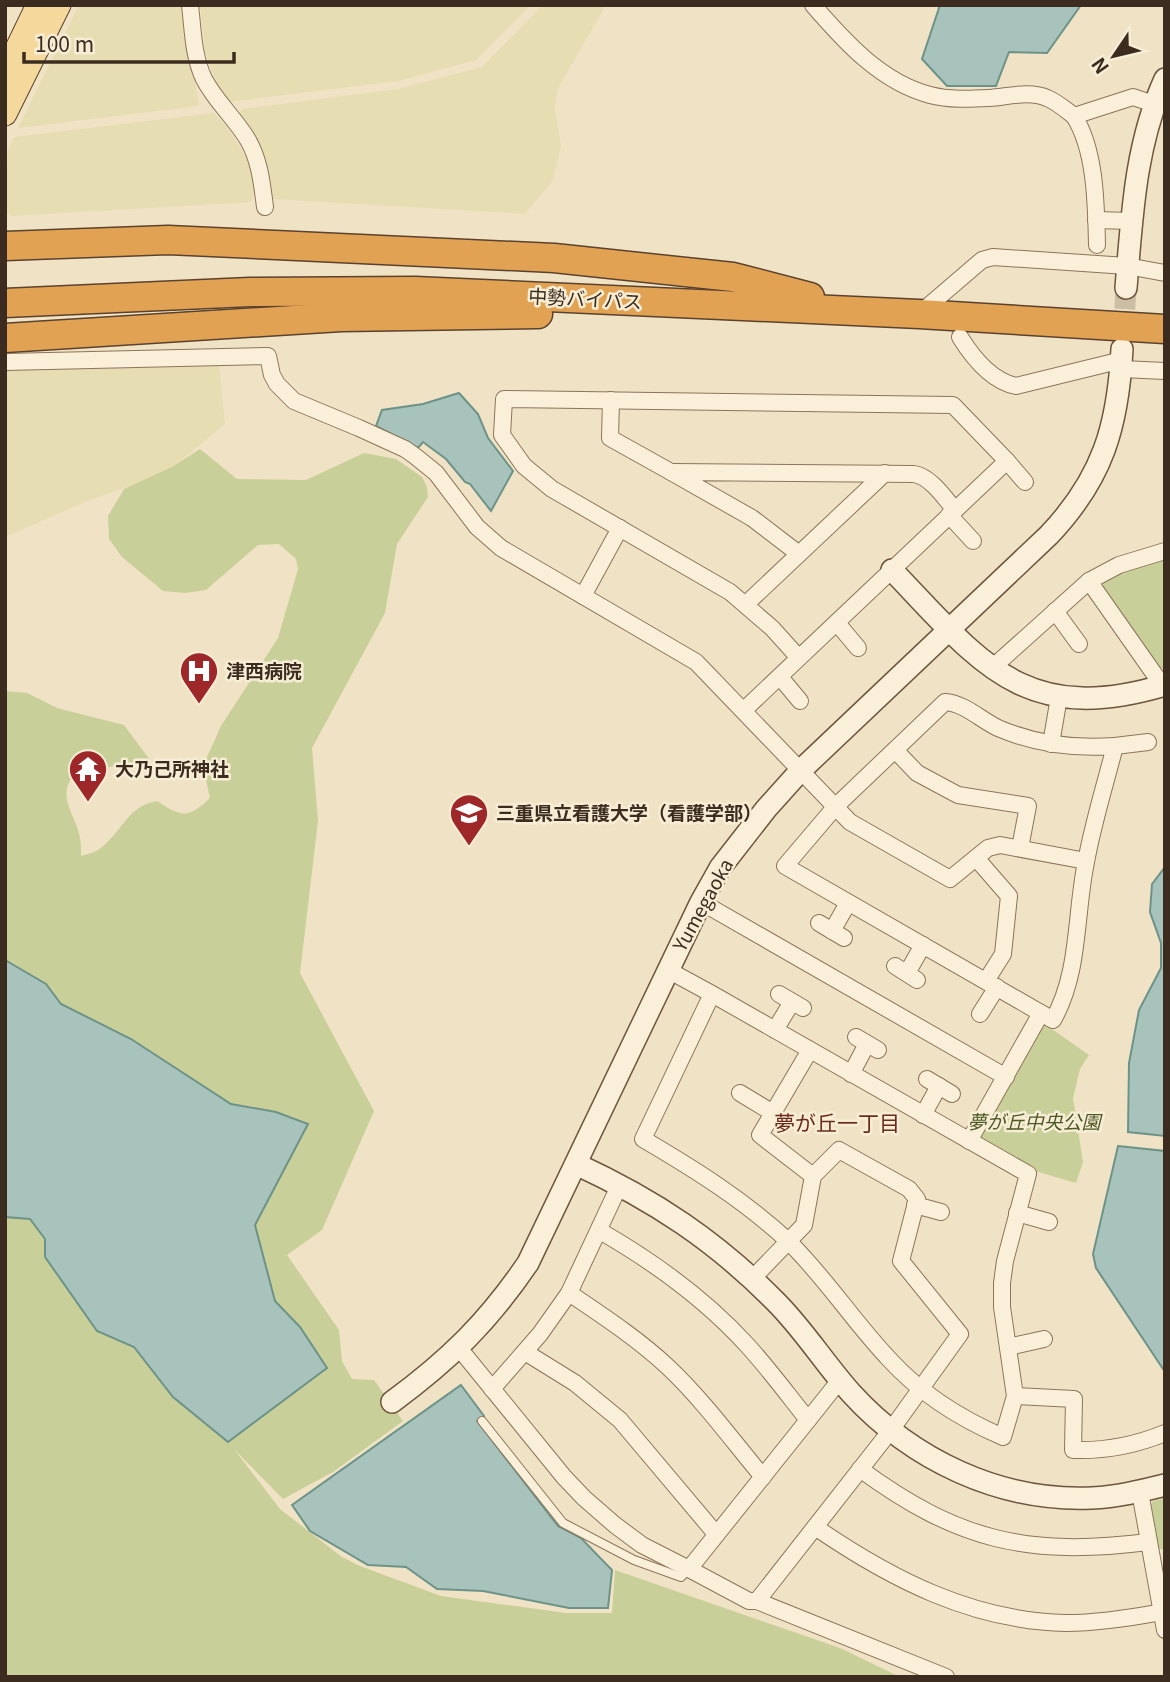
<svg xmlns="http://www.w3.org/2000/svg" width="1170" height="1682" font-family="Georgia,'Noto Sans JP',serif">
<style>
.farmland{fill:#e6ddb2}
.green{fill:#c9cf98}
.water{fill:#a7c3bb;stroke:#6d9389;stroke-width:2}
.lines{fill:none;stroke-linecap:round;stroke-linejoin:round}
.secondary-tunnel{stroke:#ccbea4;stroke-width:21;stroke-dasharray:21 10;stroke-linecap:butt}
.lane-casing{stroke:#8c745a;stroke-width:10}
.street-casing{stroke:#8c745a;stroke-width:18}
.secondary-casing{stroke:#6e553d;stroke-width:24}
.primary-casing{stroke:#5a422e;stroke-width:25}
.highway-casing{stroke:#5a422e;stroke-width:31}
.lane{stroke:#faf0d9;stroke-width:8}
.street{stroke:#faf0d9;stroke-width:16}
.secondary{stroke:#faf0d9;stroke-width:21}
.primary{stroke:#f4d89c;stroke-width:23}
.highway{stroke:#e2a253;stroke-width:28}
.labels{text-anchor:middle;stroke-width:5;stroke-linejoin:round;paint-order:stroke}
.street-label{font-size:19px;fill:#3c2c1f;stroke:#f7edd5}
.poi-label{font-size:19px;font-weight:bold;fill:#3c2c1f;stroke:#f7edd5;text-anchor:start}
.park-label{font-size:19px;font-style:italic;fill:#4c5924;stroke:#f7edd5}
.neighbourhood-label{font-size:21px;fill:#6a2b1c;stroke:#f7edd5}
</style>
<rect width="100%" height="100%" fill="#f0e3c5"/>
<!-- farmland -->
<g class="farmland">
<path d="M79,5H183L199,106L18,128Z"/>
<path d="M200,5H531L476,60L398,81L228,102L216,83L205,51Z"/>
<path d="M543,5H606L557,90L555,108L561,146L553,180L525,214L273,199L268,169L261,152L238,115L242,109L398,89L482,67Z"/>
<path d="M214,113L228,128L249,162L256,187L251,202L11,216L5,211L8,150L14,137Z"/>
<path d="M219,366L225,424L165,474L87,501L5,537V371Z"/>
</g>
<!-- green -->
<g class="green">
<path d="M200,449L237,479L306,480L364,453L396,459L422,477L427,487L428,497L397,544L385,613L312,748L318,821L300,973L374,1111L322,1230L287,1255L339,1330L342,1361L352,1379L374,1380L403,1421L333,1472L283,1499L234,1449L280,1509L342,1557L360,1566L441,1596L566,1613H612L615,1570L840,1648L900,1677H5V1217L30,1218L45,1240V1257L97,1330L134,1347L173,1397L300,1327L275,1301L255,1225L276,1181V1112L231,1104L131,1039L61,1004L46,984L5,960V691L27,693L57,708L124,725L150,760L75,773C57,795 72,810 79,833C81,840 81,849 81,856C88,854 97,852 102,847C122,831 129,805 157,801C182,817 188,819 210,798L203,766L221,726L278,638L298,569L296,559L279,544L258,545L206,590L185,593L163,591L122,557L109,539L108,516L124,489L172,467Z"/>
<path d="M1165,557V670L1158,666L1103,588L1104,578Z"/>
<path d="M1042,1022L1089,1055L1080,1069L1073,1098L1083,1162L1076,1183L1035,1171L977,1138L1017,1073L1018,1062Z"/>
<path d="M1165,1498V1550L1156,1548L1149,1509L1153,1501Z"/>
</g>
<!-- water -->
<g class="water">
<path d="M940,5H1081L1047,53L1009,52L996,86H947L922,59Z"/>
<path d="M459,393L478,414L488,438L513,471L491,511L470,484L465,482L446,459L423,442L418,448L376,426L382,410L423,404Z"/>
<path d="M1165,867V1136L1128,1132L1129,1063L1139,1010L1161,968V943L1150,912L1152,884Z"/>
<path d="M5,960L46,984L61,1004L131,1039L231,1104L276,1112L308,1124L255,1225L275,1301L300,1327L327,1368L228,1442L173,1397L134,1347L97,1331L45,1257V1239L30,1219L5,1217Z"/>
<path d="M1118,1146L1165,1151V1372L1096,1268L1093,1254Z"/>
<path d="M461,1385L484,1416L477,1421L558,1526L581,1538L612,1570L608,1608H569L483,1591L437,1589L406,1567L368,1565L310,1531L292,1505Z"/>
</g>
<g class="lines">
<!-- secondary-tunnel -->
<path class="secondary-tunnel" d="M1123,340L1126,288"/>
<!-- lane casing -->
<g class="lane-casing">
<path id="lane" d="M482,1421L563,1523L634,1560L681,1577L689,1569"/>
</g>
<!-- street casing -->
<g class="street-casing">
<g id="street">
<path d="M190,5C193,30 193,56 204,79C216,102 235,118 248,140C260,161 262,184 265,207"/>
<path d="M813,5C845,42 881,82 930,95C949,100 970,99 989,98C1007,97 1030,90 1047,98C1057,102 1066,110 1074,116L1133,97L1154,104"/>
<path d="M1074,116C1096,151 1096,205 1097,245"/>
<path d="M1096,220L1131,221"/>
<path d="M919,314L982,260L993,257L1127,266L1165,273"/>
<path d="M960,337C973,358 991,381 1016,386L1122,360"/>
<path d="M5,362L268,356L272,375L277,384L294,401L359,428L405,449L415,456L436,473L477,527L501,548L696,662L850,822L950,879L988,848L1000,845L1086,861"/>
<path d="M1122,369L1165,371"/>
<path d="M611,400L610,438L671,472"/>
<path d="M1007,461L1025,482"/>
<path d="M949,515L973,541"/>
<path d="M799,554L752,518L671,472L914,474C931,477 944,497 955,510"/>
<path d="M1089,581L1162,685"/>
<path d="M583,596L620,528"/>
<path d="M746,604L885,473"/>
<path d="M1055,611L1079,644"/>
<path d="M837,623L858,648"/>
<path d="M992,668L1089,581L1119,565L1165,551"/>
<path d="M780,677L800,701"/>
<path d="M945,702C964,703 981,720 998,728C1035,744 1075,749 1115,746C1105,785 1093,823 1086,862C1075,915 1080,973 1053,1020L785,866L836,806Z"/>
<path d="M744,710L1007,461L953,405L504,399L502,435L524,466L552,489L730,592L772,628L799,658"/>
<path d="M1051,744L1059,697"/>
<path d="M1115,746L1148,742"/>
<path d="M895,750L917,773L958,795L1028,806L1020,848"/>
<path d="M976,858L1009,896L1003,954L986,981"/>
<path d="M701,902L1006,1077"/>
<path d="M819,923L844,938"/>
<path d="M832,931L848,903"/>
<path d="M895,966L917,980"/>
<path d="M668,970L712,994L1028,1174L1005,1261L1002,1283V1307L1015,1396L1003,1437C961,1419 920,1393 889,1359C853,1321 825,1277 788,1241C744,1200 694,1169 643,1139L712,994"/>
<path d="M907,973L923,945"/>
<path d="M779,994L803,1008"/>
<path d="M980,1014L997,987"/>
<path d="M775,1030L792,1002"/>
<path d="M856,1037L878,1050"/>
<path d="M851,1074L867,1044"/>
<path d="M927,1079L952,1094"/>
<path d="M740,1093L773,1113"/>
<path d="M923,1115L939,1086"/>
<path d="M969,1141L1041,1013"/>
<path d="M813,1176L839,1150L909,1189L917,1199L901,1261L960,1334L891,1430L757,1601L946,1677"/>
<path d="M915,1205L941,1212"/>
<path d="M1017,1213L1049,1222"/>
<path d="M600,1231C654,1262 705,1299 747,1345C769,1369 788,1395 808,1420"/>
<path d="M752,1279L804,1225L813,1176L760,1135L810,1050"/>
<path d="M569,1293C603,1316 638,1339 668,1367C703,1400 732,1440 763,1477"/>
<path d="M1008,1347L1044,1339"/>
<path d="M459,1348L564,1477L584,1498L615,1525L642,1545L689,1569L840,1380"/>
<path d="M525,1352L575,1383L620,1420L716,1534"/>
<path d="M492,1389L540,1334L569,1293L620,1184"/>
<path d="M1015,1396L1074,1399L1073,1450C1104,1451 1136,1445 1165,1433"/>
<path d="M860,1469C958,1541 1028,1557 1148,1542"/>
<path d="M1140,1492L1165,1630"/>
<path d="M815,1527C891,1579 972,1621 1066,1623C1099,1623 1130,1618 1162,1612"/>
<path d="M689,1569L749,1601H757"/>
</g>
</g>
<!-- secondary casing -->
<g class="secondary-casing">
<g id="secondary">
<path d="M1126,288C1132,216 1135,145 1165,79"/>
<path d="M892,570C981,663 1024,727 1165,685"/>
<path d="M576,1164C654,1200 716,1241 776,1302C804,1330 825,1364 851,1393C912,1460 1000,1502 1092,1498C1117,1497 1141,1491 1165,1485"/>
<path d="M392,1402C449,1360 488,1322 528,1263L701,902L720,868L766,809L801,770L1049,535C1103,478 1118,426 1122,349"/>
</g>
</g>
<!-- primary casing -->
<g class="primary-casing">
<g id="primary">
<path d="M5,73L38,5"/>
<path d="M5,114L59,5"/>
</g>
</g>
<!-- highway casing -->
<g class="highway-casing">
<g id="highway">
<path d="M5,246L168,240L554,258L733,277L810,297"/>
<path d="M5,303L250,292L415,291L919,314L1165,329"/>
<path d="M5,338L341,317L538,314"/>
</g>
</g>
<!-- lane -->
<use href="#lane" class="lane"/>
<!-- street -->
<use href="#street" class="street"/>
<!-- secondary -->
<use href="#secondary" class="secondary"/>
<!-- primary -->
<use href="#primary" class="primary"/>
<!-- highway -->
<use href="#highway" class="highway"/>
</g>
<!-- icons -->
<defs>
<g id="hospital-pin" transform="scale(2.0125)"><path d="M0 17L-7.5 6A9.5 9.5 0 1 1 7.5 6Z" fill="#9e2729" stroke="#f7edd5"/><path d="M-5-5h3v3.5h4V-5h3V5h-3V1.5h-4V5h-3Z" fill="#fff"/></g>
<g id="temple-pin" transform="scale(2.0125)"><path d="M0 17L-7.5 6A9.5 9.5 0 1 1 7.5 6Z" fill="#9e2729" stroke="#f7edd5"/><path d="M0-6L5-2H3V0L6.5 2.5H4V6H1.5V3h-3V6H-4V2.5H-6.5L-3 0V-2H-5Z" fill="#fff"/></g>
<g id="university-pin" transform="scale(2.0125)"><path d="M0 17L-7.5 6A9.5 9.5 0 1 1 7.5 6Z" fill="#9e2729" stroke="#f7edd5"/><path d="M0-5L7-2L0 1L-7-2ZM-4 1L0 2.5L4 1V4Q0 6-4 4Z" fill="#fff"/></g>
</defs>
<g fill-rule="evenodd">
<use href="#hospital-pin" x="199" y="671"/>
<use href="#temple-pin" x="88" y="769"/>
<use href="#university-pin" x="469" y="813"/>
</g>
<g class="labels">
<!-- street labels -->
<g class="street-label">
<text transform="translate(585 299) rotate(3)" y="7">中勢バイパス</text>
<text transform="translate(703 905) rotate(-61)" y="7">Yumegaoka</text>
</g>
<!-- poi labels -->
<g class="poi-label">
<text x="226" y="678">津西病院</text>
<text x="115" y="776">大乃己所神社</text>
<text x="496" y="820">三重県立看護大学（看護学部）</text>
</g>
<!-- park labels -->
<g class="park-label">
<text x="1034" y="1129">夢が丘中央公園</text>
</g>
<!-- neighbourhood labels -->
<g class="neighbourhood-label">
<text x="837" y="1131">夢が丘一丁目</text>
</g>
</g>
<!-- border -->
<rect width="1170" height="1682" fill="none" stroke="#3c2c1f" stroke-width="14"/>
<!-- north arrow -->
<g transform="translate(1114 56) rotate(235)" stroke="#f7edd5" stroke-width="5" paint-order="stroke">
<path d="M0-5L12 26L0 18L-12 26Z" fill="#3c2c1f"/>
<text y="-10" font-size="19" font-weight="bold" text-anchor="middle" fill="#3c2c1f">N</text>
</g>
<!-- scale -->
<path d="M24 52v10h210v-10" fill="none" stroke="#3c2c1f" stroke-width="3.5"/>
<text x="35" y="52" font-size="21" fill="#3c2c1f" stroke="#f7edd5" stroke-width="5" paint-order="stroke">100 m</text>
</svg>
